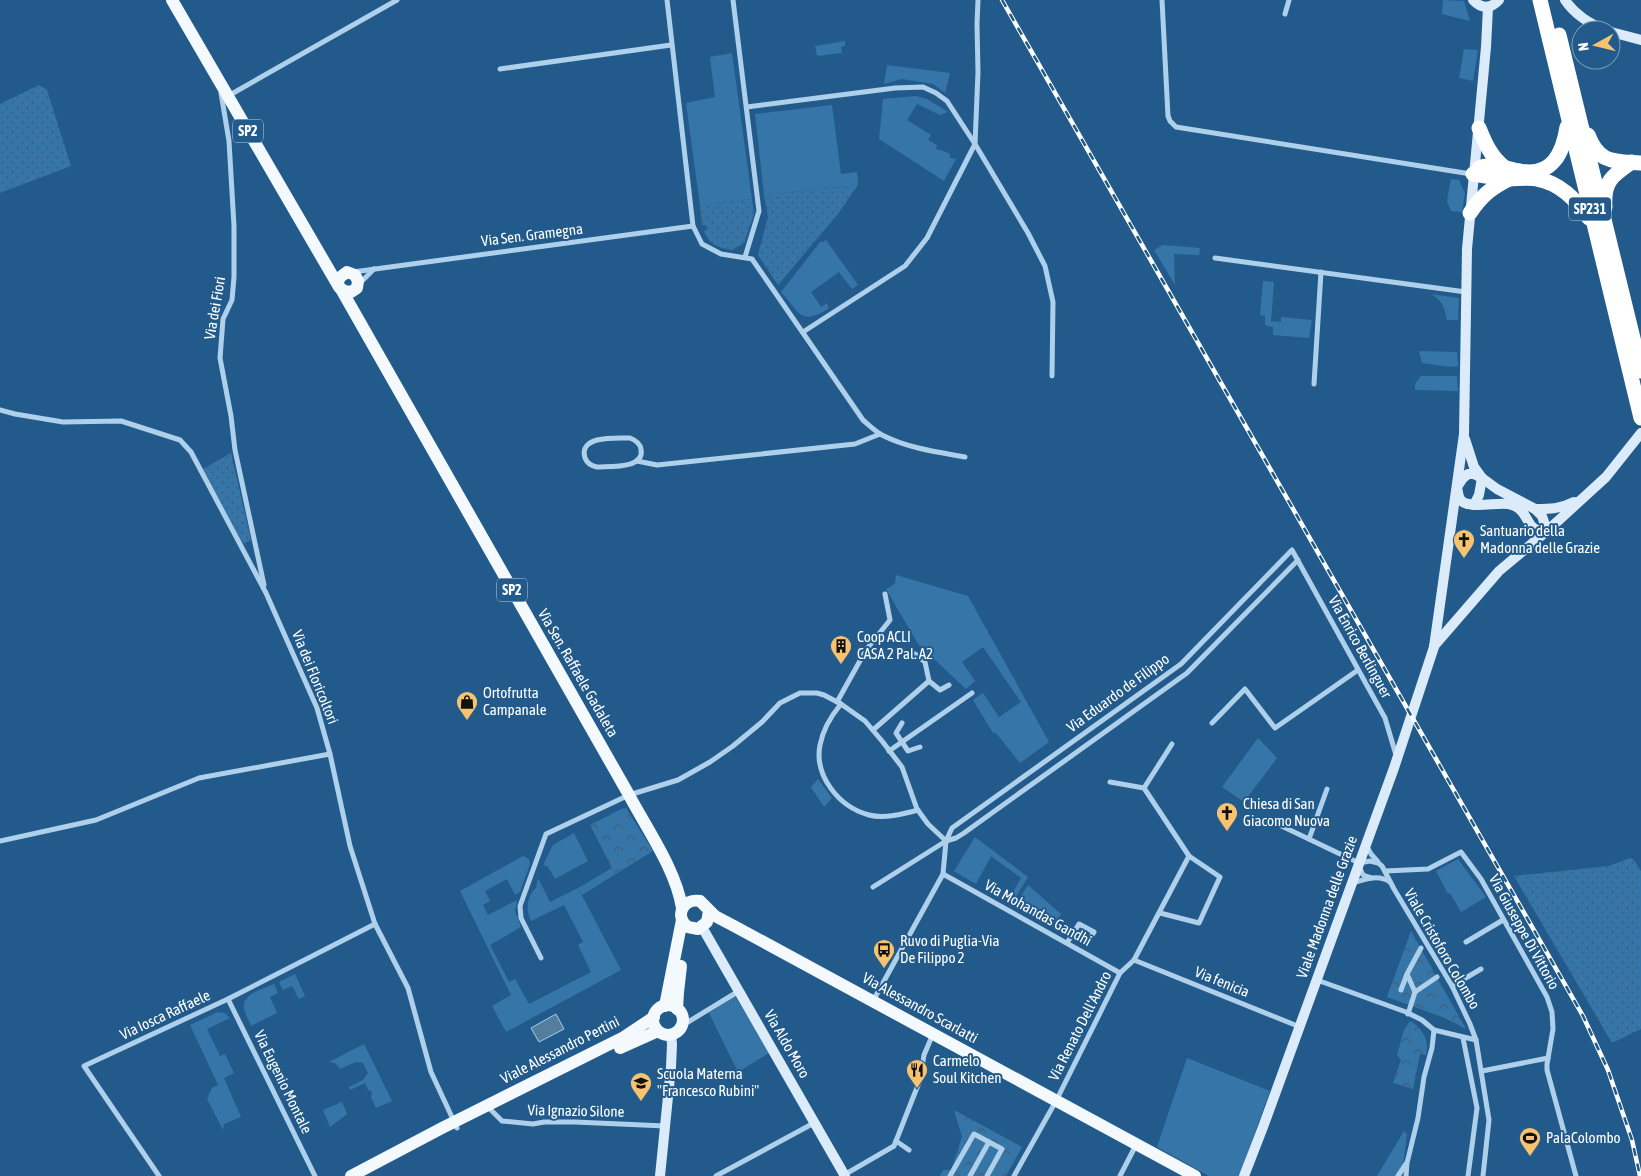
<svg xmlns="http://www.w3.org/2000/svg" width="1641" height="1176" font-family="'Asap Condensed',sans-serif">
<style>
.grass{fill:url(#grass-dots)}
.forest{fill:url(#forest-crowns)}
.garden{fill:#3675a8}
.water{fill:#557d9e;stroke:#a3cdec}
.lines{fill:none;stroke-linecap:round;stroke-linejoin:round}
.street{stroke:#afd0eb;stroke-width:5}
.secondary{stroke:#dbebf9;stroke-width:10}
.primary{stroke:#f4f9fe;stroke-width:12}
.highway{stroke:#fff;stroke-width:15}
.rail-casing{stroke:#fff;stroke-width:4.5}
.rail{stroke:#225b8b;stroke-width:2.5;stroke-dasharray:8;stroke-linecap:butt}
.labels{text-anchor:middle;stroke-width:4;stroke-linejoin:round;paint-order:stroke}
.shield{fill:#225b8b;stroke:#bdcedc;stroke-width:1}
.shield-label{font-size:14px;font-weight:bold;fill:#fff}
.street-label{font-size:15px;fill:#fff;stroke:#225b8b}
.poi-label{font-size:15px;fill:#fff;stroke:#225b8b;text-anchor:start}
</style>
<defs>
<pattern id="grass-dots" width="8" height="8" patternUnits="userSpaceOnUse" patternTransform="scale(1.25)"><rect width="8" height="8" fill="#3675a8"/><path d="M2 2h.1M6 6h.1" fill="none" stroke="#425e75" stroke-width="1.8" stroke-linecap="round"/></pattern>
<pattern id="forest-crowns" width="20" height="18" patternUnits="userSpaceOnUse" patternTransform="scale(1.25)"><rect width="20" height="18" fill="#3675a8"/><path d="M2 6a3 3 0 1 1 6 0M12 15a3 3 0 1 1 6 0" fill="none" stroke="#425e75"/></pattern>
</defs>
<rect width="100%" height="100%" fill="#225b8b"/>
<!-- grass -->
<g class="grass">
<path d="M39,85L47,90L71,166L0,193V104Z"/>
<path d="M858,185L837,215L778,285L758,255L768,217L764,195Z"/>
<path d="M752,199L754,214L744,243L732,250C719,248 708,244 704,231L707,230L706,225H702L700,206Z"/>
<path d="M231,453L251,540L243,544L203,469Z"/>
<path d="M1630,858L1634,860L1641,871V1029L1612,1043L1514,876L1609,866Z"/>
</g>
<!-- forest -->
<g class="forest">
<path d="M626,808L653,851L582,895L578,888L612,868L590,825L621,809Z"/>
<path d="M1411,931L1466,1029L1445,1018L1387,997Z"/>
<path d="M1410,1021C1422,1028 1430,1040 1426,1055L1420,1054L1413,1089L1393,1083L1401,1060L1397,1055L1404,1030Z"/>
<path d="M954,1110L1022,1147L1006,1176H940L943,1170H951L962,1137Z"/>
</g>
<!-- garden -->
<g class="garden">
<path d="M1443,0L1464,1L1470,21L1442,14Z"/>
<path d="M845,41V46L841,47L842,53L817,56L815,46Z"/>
<path d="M1464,49L1478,50L1473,81L1459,78Z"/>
<path d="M732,53L752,199L700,206L686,103L715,97L710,57Z"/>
<path d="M887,65L950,73L945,93L933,84L902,79L884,84Z"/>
<path d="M916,96L927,99L948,112L940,115L917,104L907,120L931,135L928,140L937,145L936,149L943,151L950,154V158L956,159L944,181L879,139L883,99Z"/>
<path d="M832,105L841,174L857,172L858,185L764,195L755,114Z"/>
<path d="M1451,179L1459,180L1465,193L1462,212L1451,211L1447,201Z"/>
<path d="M826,240L858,285L852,289L839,272L811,292L821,307L827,303L829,308C801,327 799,312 781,292L821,241L823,242Z"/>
<path d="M1163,245L1200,248L1199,255L1174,254L1175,285L1154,250Z"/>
<path d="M1263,281L1274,282L1271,321L1281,322V317L1312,320L1309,338L1273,335V327L1267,326L1265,324V316L1260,315Z"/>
<path d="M1431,294L1459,298L1458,320H1447C1444,306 1443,302 1431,294Z"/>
<path d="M1419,351L1457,352L1458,366L1451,367L1422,363Z"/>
<path d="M1421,376H1457L1458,391L1415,390V384Z"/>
<path d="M896,575L968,596L1049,742L1020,763L996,733H993L973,700L983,693L999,717L1021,702L983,647L962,662L975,681L966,689L918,644L886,589L895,584Z"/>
<path d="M1258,738L1277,758L1244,802L1222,787Z"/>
<path d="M818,779L832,798L824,807L811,787Z"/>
<path d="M574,833L588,861L555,879L548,867L543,865L553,845Z"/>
<path d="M975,837L1028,877L1011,905L1007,902L1021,878L991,856L976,884L954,871Z"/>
<path d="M523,856L529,859L530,864L520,892L515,895L507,879L485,891L490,901L483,905L488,915L517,900L515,911L521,927L490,945L509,982L515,979L529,1004L591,972L578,945L583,942L564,905L531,921C526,910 526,897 536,888L538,878L550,902L578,888L621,970L506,1032L492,1006L511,995L460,891Z"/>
<path d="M1458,859L1486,897L1461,912L1450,893L1448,894L1436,871Z"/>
<path d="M1028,885L1061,914L1054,926L1015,905Z"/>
<path d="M295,974L305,996L299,999L292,986L283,990L279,982Z"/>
<path d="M274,984L278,993L270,997L277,1013L251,1026C249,1020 244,1013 244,1007C242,994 265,988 274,984Z"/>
<path d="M735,996L769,1053L738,1072L709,1013Z"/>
<path d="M218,1012L225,1013L230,1018L207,1029L220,1056L225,1054L234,1073L224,1078L241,1117L224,1124L223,1130L207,1099L212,1088L218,1085L190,1025Z"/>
<path d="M364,1044L392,1101L376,1108L371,1097L372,1091L368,1090L365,1083L350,1090L349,1087L363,1080L368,1073L363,1063L356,1062L340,1069L335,1063L329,1062Z"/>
<path d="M1187,1058L1270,1091L1239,1176H1209L1157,1147Z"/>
<path d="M342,1102L347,1114L330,1127L323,1110Z"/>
<path d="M1404,1131L1407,1134L1402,1176H1377Z"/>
</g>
<!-- water -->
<path class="water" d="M556,1014L564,1029L539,1042L531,1028Z"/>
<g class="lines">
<!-- street -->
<g class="street">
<path d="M667,0L693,226L702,244L721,254L752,259L863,420C869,425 875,431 882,435C907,448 937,452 965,457"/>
<path d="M733,0L759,211L745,257"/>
<path d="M978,0L977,24L978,72L975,144L1028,233L1045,266L1053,302L1052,376"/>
<path d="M1162,0L1168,116L1170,121L1176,127L1471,174"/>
<path d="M1285,14L1289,0"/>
<path d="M500,69L671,45"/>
<path d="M221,93L229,141L234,226V277L232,300L223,319L220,358L231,416L235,450L264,585"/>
<path d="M228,96L397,0"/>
<path d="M747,107L895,88L923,87L936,93L947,101L975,144L927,238L905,266L803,332"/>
<path d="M1215,258L1466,292"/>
<path d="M353,272L693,226"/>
<path d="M359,284L374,269"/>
<path d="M1314,384L1321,272"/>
<path d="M0,410L15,414L63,422L121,421L180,440L191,452L266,593L317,708L330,754L350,846L375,924L408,988L431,1072L457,1128"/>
<path d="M630,438C635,440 640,443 641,449C645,469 610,466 597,467C592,466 587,463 585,458C578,435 617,438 630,438Z"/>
<path d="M637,461L657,465L855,444L880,434"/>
<path d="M929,681L940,690L949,685"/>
<path d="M837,702L866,650L890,620L885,594"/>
<path d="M841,704C831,716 823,729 820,745C814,776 839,807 869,815C884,819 903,814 918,810"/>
<path d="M902,723L896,733L908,751L920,747"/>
<path d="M1212,723L1245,689L1275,728L1358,670"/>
<path d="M873,730L929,681L925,662L915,654"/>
<path d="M1172,744L1144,788L1189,856"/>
<path d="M889,751L972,693"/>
<path d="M1110,782L1144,788"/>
<path d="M1271,821L1359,863L1370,861L1378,863L1382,866L1394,889L1452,986L1470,1024L1476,1040L1489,1120L1483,1176"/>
<path d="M1309,839L1327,789"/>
<path d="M0,841L96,820L199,778L330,754"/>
<path d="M1366,845L1371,854L1378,862"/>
<path d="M1359,866L1363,875L1372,878"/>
<path d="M1385,871L1428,869L1461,852L1481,879L1547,997L1552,1012L1553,1029L1547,1064V1070L1576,1176"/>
<path d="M943,874L1120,973"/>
<path d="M1353,883C1365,879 1379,874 1390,882"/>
<path d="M873,887L946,841L956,838L964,833L1187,673L1298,560"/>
<path d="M1466,942L1503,920"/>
<path d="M1067,943L1079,924L1094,932L1089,940L1082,936"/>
<path d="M541,958L521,918L520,906L546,834L629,795L678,780L710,762L733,746L762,722L780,703L800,693H817L824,695L841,704L865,721L882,741L902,767L917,809L928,824L946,841"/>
<path d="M1134,960L1300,1027"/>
<path d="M1317,980L1406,1012L1422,1020L1434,1030L1476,1040"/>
<path d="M1452,986L1481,969"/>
<path d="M1401,990L1407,974"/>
<path d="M1415,992L1407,974L1421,948"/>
<path d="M228,999L315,1176"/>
<path d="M873,1001L943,874L946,841L952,828L1181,664L1292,550L1385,718L1396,755"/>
<path d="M1408,1014L1415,992L1437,977"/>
<path d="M683,1024L688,1022L739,991"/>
<path d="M1463,1038L1477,1108L1468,1176"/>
<path d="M1482,1071L1548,1058"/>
<path d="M491,1110L502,1121L533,1124L544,1122H575L665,1126"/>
<path d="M896,1141L909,1150"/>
<path d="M844,1175L894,1146L920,1080L924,1055L933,1034"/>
<path d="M159,1176L84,1066L228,999L375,924"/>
<path d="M716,1176L814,1123"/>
<path d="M950,1176L974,1134L1002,1149L987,1176"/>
<path d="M970,1176L989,1142"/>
<path d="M1014,1176L1056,1101L1120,973L1134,960L1189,856L1220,877L1199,923L1160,913"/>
<path d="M1120,1176L1136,1145"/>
<path d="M1398,1176L1406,1164"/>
<path d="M1406,1176L1407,1163L1418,1118L1424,1077L1432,1048L1434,1030"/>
</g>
<!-- secondary -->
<g class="secondary">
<path d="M1473,0C1481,9 1491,9 1499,0"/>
<path d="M1565,0C1575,15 1589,23 1605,30"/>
<path d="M1611,32L1641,40"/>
<path d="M1465,439L1474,467L1482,478L1479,495L1474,505"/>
<path d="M1468,474H1474L1482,478L1497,489L1535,509L1542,516L1547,531C1521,532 1534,510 1508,504C1496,502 1466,510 1460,499C1458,496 1458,491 1457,487L1463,478Z"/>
<path d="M1535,509C1549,509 1561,509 1574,502"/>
<path d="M1434,646L1499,571L1547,531L1606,477L1641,433"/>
<path d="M702,927L845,1176"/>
<path d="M660,1176L671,1067L672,1044L671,1035"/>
<path d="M1244,1176L1263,1127L1394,768L1434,647L1464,434L1467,249L1486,47L1488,7"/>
</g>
<!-- primary -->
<g class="primary">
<path d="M172,0L339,287L344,291L351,292L357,288L358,281L355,275L347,272L339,278L338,284"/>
<path d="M341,289L629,795C647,829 676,870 682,908"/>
<path d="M709,911L707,922L698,929L688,927C674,916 683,898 700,901L715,916L734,926L1195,1176"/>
<circle cx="668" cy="1020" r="15"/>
<path d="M665,1006L682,920"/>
<path d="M677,1009L678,992L681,966"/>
<path d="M620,1048L658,1031"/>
<path d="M351,1176L442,1128L624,1037L654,1017"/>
</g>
<!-- highway -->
<g class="highway">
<path d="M1540,0L1641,418"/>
<path d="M1559,35L1641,371"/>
<path d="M1479,128C1485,143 1491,157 1504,167"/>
<path d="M1588,135C1599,164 1614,161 1641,163"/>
<path d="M1479,168C1491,162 1507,169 1520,171C1552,177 1563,153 1567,127"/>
<path d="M1473,174C1485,176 1497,178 1509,179C1518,179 1527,177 1537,179C1560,183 1575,199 1589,218"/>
<path d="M1605,207C1603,181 1613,175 1632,162"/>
<path d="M1470,213C1481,196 1491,188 1509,179"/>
</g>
<!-- rail casing -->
<g class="rail-casing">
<path id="rail" d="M1002,0L1583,1016L1608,1070L1632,1140L1640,1176"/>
</g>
<!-- rail -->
<use href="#rail" class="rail"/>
</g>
<!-- icons -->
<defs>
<g id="church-pin" transform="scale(1.125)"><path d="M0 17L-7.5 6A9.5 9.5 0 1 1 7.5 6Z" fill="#f7c371" stroke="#225b8b"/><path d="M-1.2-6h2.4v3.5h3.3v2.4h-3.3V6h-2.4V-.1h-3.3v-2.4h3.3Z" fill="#111"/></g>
<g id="building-pin" transform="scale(1.125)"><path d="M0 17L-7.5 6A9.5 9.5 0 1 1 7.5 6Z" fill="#f7c371" stroke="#225b8b"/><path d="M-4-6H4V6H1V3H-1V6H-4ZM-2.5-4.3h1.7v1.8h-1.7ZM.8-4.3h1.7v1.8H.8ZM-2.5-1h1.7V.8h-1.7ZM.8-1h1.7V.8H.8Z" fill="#111"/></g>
<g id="shop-pin" transform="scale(1.125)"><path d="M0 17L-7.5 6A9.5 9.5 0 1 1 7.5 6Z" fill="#f7c371" stroke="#225b8b"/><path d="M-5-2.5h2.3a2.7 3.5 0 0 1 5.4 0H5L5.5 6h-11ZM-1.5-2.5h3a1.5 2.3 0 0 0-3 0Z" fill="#111"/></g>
<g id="bus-pin" transform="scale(1.125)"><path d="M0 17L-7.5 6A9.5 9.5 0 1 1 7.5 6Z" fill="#f7c371" stroke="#225b8b"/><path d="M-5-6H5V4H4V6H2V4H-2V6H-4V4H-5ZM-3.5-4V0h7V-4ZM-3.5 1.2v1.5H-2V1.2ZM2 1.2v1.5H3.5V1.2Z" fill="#111"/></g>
<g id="restaurant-pin" transform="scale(1.125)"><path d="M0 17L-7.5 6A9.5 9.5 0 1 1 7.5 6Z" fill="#f7c371" stroke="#225b8b"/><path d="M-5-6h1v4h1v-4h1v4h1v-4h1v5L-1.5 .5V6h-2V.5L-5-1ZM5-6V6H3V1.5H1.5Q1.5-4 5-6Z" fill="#111"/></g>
<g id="school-pin" transform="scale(1.125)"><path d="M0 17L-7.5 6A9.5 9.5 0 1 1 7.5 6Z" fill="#f7c371" stroke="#225b8b"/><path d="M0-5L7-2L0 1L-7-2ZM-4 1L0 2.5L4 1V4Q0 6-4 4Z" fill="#111"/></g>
<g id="stadium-pin" transform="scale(1.125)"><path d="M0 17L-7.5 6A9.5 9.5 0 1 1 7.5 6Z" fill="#f7c371" stroke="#225b8b"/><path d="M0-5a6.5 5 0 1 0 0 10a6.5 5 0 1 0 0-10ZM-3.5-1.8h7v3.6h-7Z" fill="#111"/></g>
</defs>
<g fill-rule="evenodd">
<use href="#church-pin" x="1464" y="540"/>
<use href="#building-pin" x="841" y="646"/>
<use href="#shop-pin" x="467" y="702"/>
<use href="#church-pin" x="1227" y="813"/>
<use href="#bus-pin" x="884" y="950"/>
<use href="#restaurant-pin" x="917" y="1070"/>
<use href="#school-pin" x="641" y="1083"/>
<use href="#stadium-pin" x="1530" y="1138"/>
</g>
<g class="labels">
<!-- shield labels -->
<g class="shield">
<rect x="233" y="119.5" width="30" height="23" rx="4"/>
<rect x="1569" y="197.5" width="42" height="23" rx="4"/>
<rect x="497" y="578.5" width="30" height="23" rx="4"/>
</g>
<g class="shield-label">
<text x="248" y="136">SP2</text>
<text x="1590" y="214">SP231</text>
<text x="512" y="595">SP2</text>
</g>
<!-- street labels -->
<g class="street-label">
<text transform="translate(532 235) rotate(-7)" y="5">Via Sen. Gramegna</text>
<text transform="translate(215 308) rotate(-80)" y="5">Via dei Fiori</text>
<text transform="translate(1360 647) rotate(61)" y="5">Via Enrico Berlinguer</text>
<text transform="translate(578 673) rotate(60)" y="5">Via Sen. Raffaele Gadaleta</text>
<text transform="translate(315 677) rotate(68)" y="5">Via dei Floricoltori</text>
<text transform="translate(1118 693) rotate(-36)" y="5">Via Eduardo de Filippo</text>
<text transform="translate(1327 907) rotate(-70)" y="5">Viale Madonna delle Grazie</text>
<text transform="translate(1038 913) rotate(29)" y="5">Via Mohandas Gandhi</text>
<text transform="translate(1524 932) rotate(61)" y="5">Via Giuseppe Di Vittorio</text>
<text transform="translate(1442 949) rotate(60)" y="5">Viale Cristoforo Colombo</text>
<text transform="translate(1222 982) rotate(22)" y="5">Via fenicia</text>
<text transform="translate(920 1008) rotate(29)" y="5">Via Alessandro Scarlatti</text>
<text transform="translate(165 1015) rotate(-25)" y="5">Via Iosca Raffaele</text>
<text transform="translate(1080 1026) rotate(-63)" y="5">Via Renato Dell'Andro</text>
<text transform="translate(787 1044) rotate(60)" y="5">Via Aldo Moro</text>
<text transform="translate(560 1050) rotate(-27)" y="5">Viale Alessandro Pertini</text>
<text transform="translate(283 1082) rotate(64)" y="5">Via Eugenio Montale</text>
<text transform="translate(576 1111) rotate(1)" y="5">Via Ignazio Silone</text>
</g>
<!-- poi labels -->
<g class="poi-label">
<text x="1480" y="536">Santuario della<tspan x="1480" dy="17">Madonna delle Grazie</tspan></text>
<text x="857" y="642">Coop ACLI<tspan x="857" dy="17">CASA 2 Pal. A2</tspan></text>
<text x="483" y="698">Ortofrutta<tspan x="483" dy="17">Campanale</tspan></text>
<text x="1243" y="809">Chiesa di San<tspan x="1243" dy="17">Giacomo Nuova</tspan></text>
<text x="900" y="946">Ruvo di Puglia-Via<tspan x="900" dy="17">De Filippo 2</tspan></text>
<text x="933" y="1066">Carmelo<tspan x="933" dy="17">Soul Kitchen</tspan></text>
<text x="657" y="1079">Scuola Materna<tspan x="657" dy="17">"Francesco Rubini"</tspan></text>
<text x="1546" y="1143">PalaColombo</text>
</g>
</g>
<!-- north arrow -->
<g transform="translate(1596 45) rotate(262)"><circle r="24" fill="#225b8b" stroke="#7a9db9"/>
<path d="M0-4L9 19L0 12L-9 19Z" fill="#f7c371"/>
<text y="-8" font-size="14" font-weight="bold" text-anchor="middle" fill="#ffffff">N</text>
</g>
</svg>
